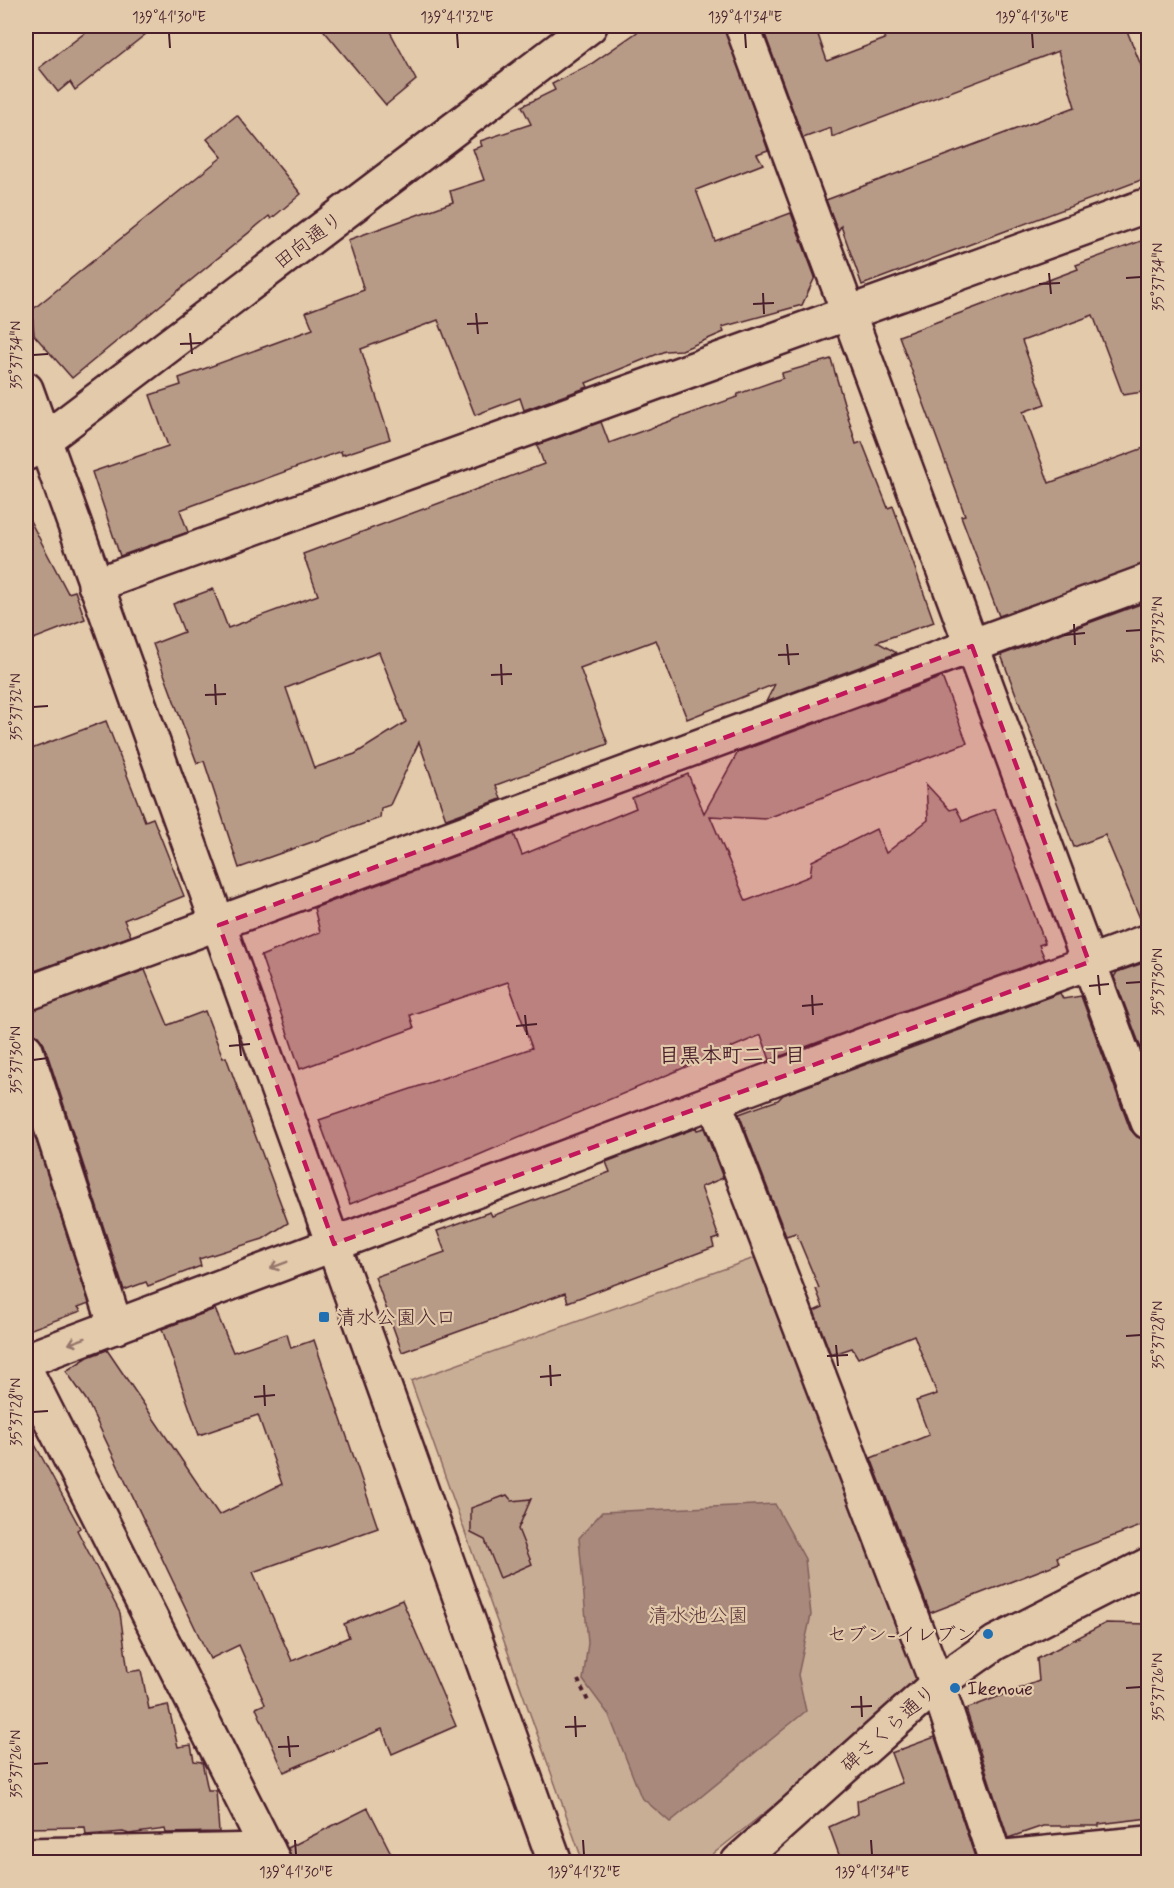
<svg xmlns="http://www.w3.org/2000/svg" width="1174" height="1888" font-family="Mynerve,'Klee One',sans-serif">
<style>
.green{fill:#c9ae96;stroke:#8a6660;stroke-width:1.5}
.water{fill:#a8897b;stroke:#825f5b;stroke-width:1.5}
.building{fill:#b89b87;stroke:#4a1f2b;stroke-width:1.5;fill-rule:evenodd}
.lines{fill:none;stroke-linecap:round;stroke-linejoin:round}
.minor-casing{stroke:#4a1f2b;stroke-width:38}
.path{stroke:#4a1f2b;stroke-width:4;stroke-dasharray:4.5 4.5;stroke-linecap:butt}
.minor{stroke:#e2caab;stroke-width:33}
.oneway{stroke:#96746b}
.marked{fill:#c2185b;fill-opacity:0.2;stroke:#c2185b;stroke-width:4.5;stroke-dasharray:12 8;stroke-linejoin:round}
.ticks{fill:none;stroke:#4a1f2b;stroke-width:2}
.poi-dot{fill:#1f6fb2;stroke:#e2caab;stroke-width:2}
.labels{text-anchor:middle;stroke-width:4.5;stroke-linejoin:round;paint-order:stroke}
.street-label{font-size:20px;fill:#4a1f2b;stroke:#e2caab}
.poi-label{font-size:20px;fill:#4a1f2b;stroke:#e2caab;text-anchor:start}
.park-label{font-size:20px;fill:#5d343b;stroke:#e2caab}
.neighbourhood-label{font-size:21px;font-weight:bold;fill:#4a1f2b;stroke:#e2caab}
.neatline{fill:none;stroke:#4a1f2b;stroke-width:2}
.ticks-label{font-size:15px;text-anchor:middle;fill:#4a1f2b}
</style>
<rect width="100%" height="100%" fill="#e2caab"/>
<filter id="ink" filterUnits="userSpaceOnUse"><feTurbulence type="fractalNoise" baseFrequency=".0167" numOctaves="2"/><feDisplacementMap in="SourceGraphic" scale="12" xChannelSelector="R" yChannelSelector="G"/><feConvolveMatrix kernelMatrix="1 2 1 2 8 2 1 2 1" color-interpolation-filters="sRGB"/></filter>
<g filter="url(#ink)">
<!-- green -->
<path class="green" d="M763,1255L929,1681L703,1862H583L411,1381Z"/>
<!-- water -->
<path class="water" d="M775,1504L805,1559L811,1615L798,1675L806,1711L670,1822L641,1797L609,1715L583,1680L588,1643L579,1538L602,1512Z"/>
<!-- building -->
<g class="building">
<path d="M94,26H156L75,90L70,82L58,92L39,68Z"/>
<path d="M320,26H387L416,80L386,105Z"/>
<path d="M646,26H724L768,150L757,154L763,164L696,190L715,241L791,213L815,277L802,305L722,327L724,332L682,350L665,351L586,383L588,387L524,410L520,398L475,415L438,320L361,349L390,439L342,455L341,451L180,510L188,532L120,556L92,472L168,446L150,395L181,385L179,378L313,329L306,312L364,290L348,240L453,202L450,191L484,180L473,149L482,146L480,141L531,124L522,106L555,90L552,84L591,64Z"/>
<path d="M762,26H815L827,61L885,39L879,26H1125L1149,85V177L862,285L841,226L838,231L826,200L1075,107L1058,51L832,137L831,128L803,138Z"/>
<path d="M237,115L301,194L271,219L269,216L72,378L34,335L32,310L222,157L207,139Z"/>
<path d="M1149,238V391L1123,395L1093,315L1022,341L1045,404L1023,412L1049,483L1149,446V563L999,616L961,516L965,515L899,336L1078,269L1076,265Z"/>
<path d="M831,359L856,444L862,442L888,508L893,506L934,622L877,642L897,653L766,702L775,684L687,719L656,640L580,668L608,744L496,785L501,799L446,819L419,742L390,805L381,808L380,818L239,868L204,761L197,763L153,644L184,632L173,604L213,589L228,628L318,595L303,554L544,464L537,445L601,422L609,443L737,397L738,394L783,378L782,373ZM379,652L406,722L355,754L314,768L286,688Z"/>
<path d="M26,513L68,593L75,591L85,619L26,642Z"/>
<path d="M1149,601V923H1142L1105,835L1074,847L1001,655Z"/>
<path d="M942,677L967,743L765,819L710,816L746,901L810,876L812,861L876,829L886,853L928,820L926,784L950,810L956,808L963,821L995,809L1045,943L1039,945L1045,959L770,1060L761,1035L474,1157L350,1204L319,1120L532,1048L508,982L410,1015L414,1028L300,1069L261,956L320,932L314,908L514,834L522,855L636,808L632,798L688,774L704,813L738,752Z"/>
<path d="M106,721L145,821L153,818L184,896L124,920L131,936L26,974V751Z"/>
<path d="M1149,961V1069L1114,977L1117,972Z"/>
<path d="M145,970L168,1025L205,1011L223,1058L226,1057L288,1223L263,1239L199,1259L201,1266L148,1286L146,1282L124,1290L44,1044L38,1036L26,1032V1012Z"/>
<path d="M1060,993L1063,999L1081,996L1130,1129L1137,1137L1149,1140V1523L1057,1557L1059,1563L930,1613L871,1458L929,1435L916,1401L937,1394L914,1335L858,1358L852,1348L831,1355L814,1311L823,1307L816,1289L819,1288L796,1233L786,1236L739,1114L778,1100L783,1095Z"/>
<path d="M26,1109L89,1303L78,1307L81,1311L26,1331Z"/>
<path d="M696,1128L697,1130L704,1128L723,1178L701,1187L719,1238L712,1240L714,1247L568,1302L565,1293L402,1352L375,1277L445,1252L437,1231L490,1212L492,1216L610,1172L606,1162Z"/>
<path d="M215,1309L233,1352L287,1334L291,1348L314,1340L378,1528L253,1572L292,1661L349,1637L344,1624L402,1600L456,1726L392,1754L382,1729L284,1772L256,1708L265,1704L239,1645L210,1659L87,1401L66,1371L88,1357L107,1350L219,1515L282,1484L258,1415L199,1435L162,1329Z"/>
<path d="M26,1428L80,1528L77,1530L120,1613L128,1672L141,1670L149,1709L168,1705L178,1747L191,1745L194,1761L202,1762L208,1790H216L219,1832L166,1833L165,1829L129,1834L123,1832L86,1835L85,1827L26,1828Z"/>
<path d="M507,1495L512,1501L531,1499L518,1529L532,1564L500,1578L485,1540L471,1533V1508Z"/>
<path d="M1106,1623L1149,1624V1818L1099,1824V1826H1043L1008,1838L966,1709L1039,1681L1037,1659Z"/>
<path d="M935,1737L977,1863H842L829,1827L858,1814L857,1801L902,1783L891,1753Z"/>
<path d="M368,1808L396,1863H293L288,1848Z"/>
</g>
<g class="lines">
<!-- minor casing -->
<g class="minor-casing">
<g id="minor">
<path d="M742,26L1148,1122"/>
<path d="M26,389L555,1862"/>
<path d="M27,453L590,26"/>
<path d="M95,585L1148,205"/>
<path d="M26,994L1148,581"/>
<path d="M26,1050L116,1327"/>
<path d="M714,1101L937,1684L995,1858L1148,1843"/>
<path d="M26,1360L874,1041L1148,941"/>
<path d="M26,1371L274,1862"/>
<path d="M26,1855L268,1850"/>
<path d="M738,1862L937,1684L995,1643L1148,1565"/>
</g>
</g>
<!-- path -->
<path class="path" d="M578,1680L588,1701"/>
<!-- minor -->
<use href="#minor" class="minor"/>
</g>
<!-- one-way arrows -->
<defs><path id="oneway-shaft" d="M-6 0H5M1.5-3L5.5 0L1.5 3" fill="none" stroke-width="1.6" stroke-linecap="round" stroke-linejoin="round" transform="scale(1.5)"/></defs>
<g class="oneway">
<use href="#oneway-shaft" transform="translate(279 1265) rotate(159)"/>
<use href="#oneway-shaft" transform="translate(77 1341) rotate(160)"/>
</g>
</g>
<!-- marked area -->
<path class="marked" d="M972,646L1089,962L334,1244L219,925Z"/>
<!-- ticks -->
<path class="ticks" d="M169,33L170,48M457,33L458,48M745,33L746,48M1032,33L1033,48M1049,273L1051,294M1126,278L1141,277M1039,284L1060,283M763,293L764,314M753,304L774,303M476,313L478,334M467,324L488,323M190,333L192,354M180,344L201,343M33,355L48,354M1074,624L1075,645M1126,631L1141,630M1064,635L1085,633M787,644L789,665M778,655L799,654M501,664L502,685M491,675L512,674M215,684L216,705M205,695L226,694M33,707L48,706M1098,975L1100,995M1126,983L1141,982M1089,986L1109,984M812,995L813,1015M802,1006L823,1004M525,1015L527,1035M516,1026L537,1024M239,1035L241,1056M229,1046L250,1044M33,1060L48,1058M1126,1336L1141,1335M836,1345L838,1366M827,1356L848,1355M550,1365L551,1386M540,1377L561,1375M264,1385L265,1406M254,1397L275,1395M33,1412L48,1411M1126,1688L1141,1687M861,1696L862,1717M851,1707L872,1706M575,1716L576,1737M565,1727L586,1726M288,1736L290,1757M278,1747L299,1746M33,1764L48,1763M295,1840L296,1855M583,1840L584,1855M871,1840L872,1855"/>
<!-- markers -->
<g class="poi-dot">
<rect x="318" y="1311" width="12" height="12" rx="3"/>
<circle cx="988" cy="1634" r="6"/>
<circle cx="955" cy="1688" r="6"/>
</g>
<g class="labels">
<!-- street labels -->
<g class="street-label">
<text transform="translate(308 240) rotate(-37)" y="7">田向通り</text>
<text transform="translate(888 1728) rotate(-42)" y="7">碑さくら通り</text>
</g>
<!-- poi labels -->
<g class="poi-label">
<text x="336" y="1324">清水公園入口</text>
<text x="976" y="1641" text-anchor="end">セブン-イレブン</text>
<text x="967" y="1695">Ikenoue</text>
</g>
<!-- park labels -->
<g class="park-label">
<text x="698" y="1622">清水池公園</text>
</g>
<!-- neighbourhood labels -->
<g class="neighbourhood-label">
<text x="732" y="1062">目黒本町二丁目</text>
</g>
</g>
<!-- margin -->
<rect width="1174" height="1888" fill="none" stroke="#e2caab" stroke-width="66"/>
<rect x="33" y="33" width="1108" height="1822" class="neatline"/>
<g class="ticks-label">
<text x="169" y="22">139°41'30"E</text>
<text x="457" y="22">139°41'32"E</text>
<text x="745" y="22">139°41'34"E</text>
<text x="1032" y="22">139°41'36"E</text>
<text transform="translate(1158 277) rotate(-90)" y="5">35°37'34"N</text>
<text transform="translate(16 355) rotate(-90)" y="5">35°37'34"N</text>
<text transform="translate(1158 630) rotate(-90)" y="5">35°37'32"N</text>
<text transform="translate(16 707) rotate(-90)" y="5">35°37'32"N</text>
<text transform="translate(1158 982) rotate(-90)" y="5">35°37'30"N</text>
<text transform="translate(16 1060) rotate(-90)" y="5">35°37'30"N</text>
<text transform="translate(1158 1335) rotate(-90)" y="5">35°37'28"N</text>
<text transform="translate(16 1412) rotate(-90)" y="5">35°37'28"N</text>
<text transform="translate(1158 1687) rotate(-90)" y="5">35°37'26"N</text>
<text transform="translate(16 1764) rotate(-90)" y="5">35°37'26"N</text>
<text x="296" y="1877">139°41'30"E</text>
<text x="584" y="1877">139°41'32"E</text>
<text x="872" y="1877">139°41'34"E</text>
</g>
</svg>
